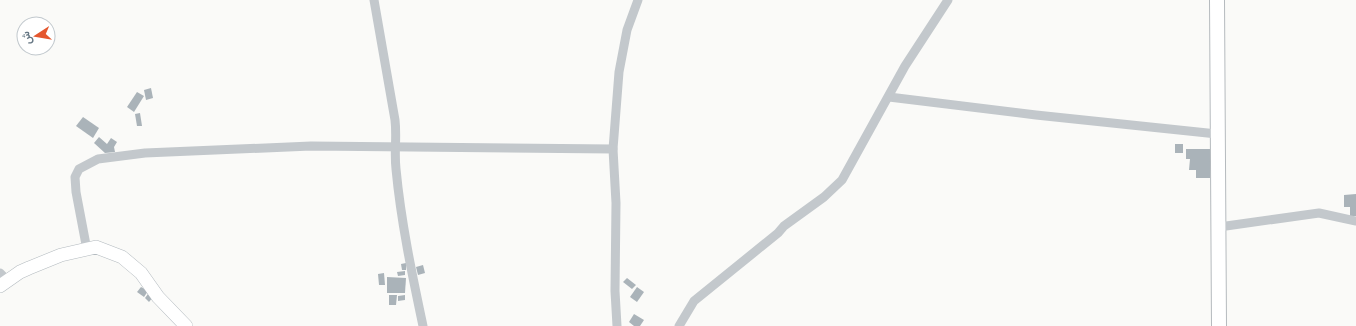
<svg xmlns="http://www.w3.org/2000/svg" width="1356" height="326" font-family="'Asap Condensed',Vazirmatn,sans-serif">
<style>
.building{fill:#aab3b9}
.lines{fill:none;stroke-linecap:round;stroke-linejoin:round}
.secondary-casing{stroke:#b3babf;stroke-width:14}
.primary-casing{stroke:#b5babe;stroke-width:16}
.street{stroke:#c3c8cc;stroke-width:9}
.secondary{stroke:#fff;stroke-width:13}
.primary{stroke:#fff;stroke-width:14}
</style>
<rect width="100%" height="100%" fill="#fafaf8"/>
<!-- building -->
<g class="building">
<path d="M151,88L153,98L146,100L144,90Z"/>
<path d="M137,92L144,96L134,112L127,107Z"/>
<path d="M140,113L142,126H137L135,114Z"/>
<path d="M83,117L99,128L93,138L76,126Z"/>
<path d="M99,137L107,144L111,138L117,142L114,147L115,152L105,153L94,143Z"/>
<rect x="1175" y="144" width="8" height="9"/>
<path d="M1186,149H1210V178H1196V170H1189L1190,159H1186Z"/>
<path d="M1356,194V216H1350V207H1344V195Z"/>
<path d="M406,263V270H402L401,264Z"/>
<path d="M423,265L425,273L418,275L416,267Z"/>
<path d="M405,271V275L398,276L397,272Z"/>
<path d="M384,273L385,285H379L378,274Z"/>
<path d="M387,277L406,278L405,293H387Z"/>
<path d="M627,278L636,285L632,289L623,282Z"/>
<path d="M141,287L148,291L144,297L137,292Z"/>
<path d="M637,287L644,292L637,302L630,297Z"/>
<path d="M148,294L153,297L149,302L145,298Z"/>
<path d="M389,295H397L396,305H389Z"/>
<path d="M405,295V300L398,301V296Z"/>
<path d="M634,314L644,320L640,326H634L629,322Z"/>
</g>
<g class="lines">
<!-- secondary casing -->
<g class="secondary-casing">
<path id="secondary" d="M0,286L20,272L29,268L61,255L96,247L122,257L141,273L158,297L186,326"/>
</g>
<!-- primary casing -->
<g class="primary-casing">
<path id="primary" d="M1217,0L1219,326"/>
</g>
<!-- street -->
<g class="street">
<path d="M374,0L395,120C397,137 394,152 396,169C401,222 412,274 423,326"/>
<path d="M889,97L1036,115L1217,134"/>
<path d="M613,149L619,72L627,30L638,0"/>
<path d="M1219,227L1319,213L1356,221"/>
<path d="M87,250L76,192L75,177L79,169L98,159L145,153L311,146L613,149L616,203L615,291L617,326"/>
<path d="M0,273L7,280"/>
<path d="M679,326L694,301L778,233L784,226L824,197L842,180L905,66L948,0"/>
</g>
<!-- secondary -->
<use href="#secondary" class="secondary"/>
<!-- primary -->
<use href="#primary" class="primary"/>
</g>
<!-- north arrow -->
<g transform="translate(36 36) rotate(258)"><circle r="19" fill="#ffffff" stroke="#c1c8cd"/>
<path d="M0-3L7 15L0 10L-7 15Z" fill="#e4572e"/>
<text y="-6" font-size="11" font-weight="bold" text-anchor="middle" fill="#657683">ش</text>
</g>
</svg>
